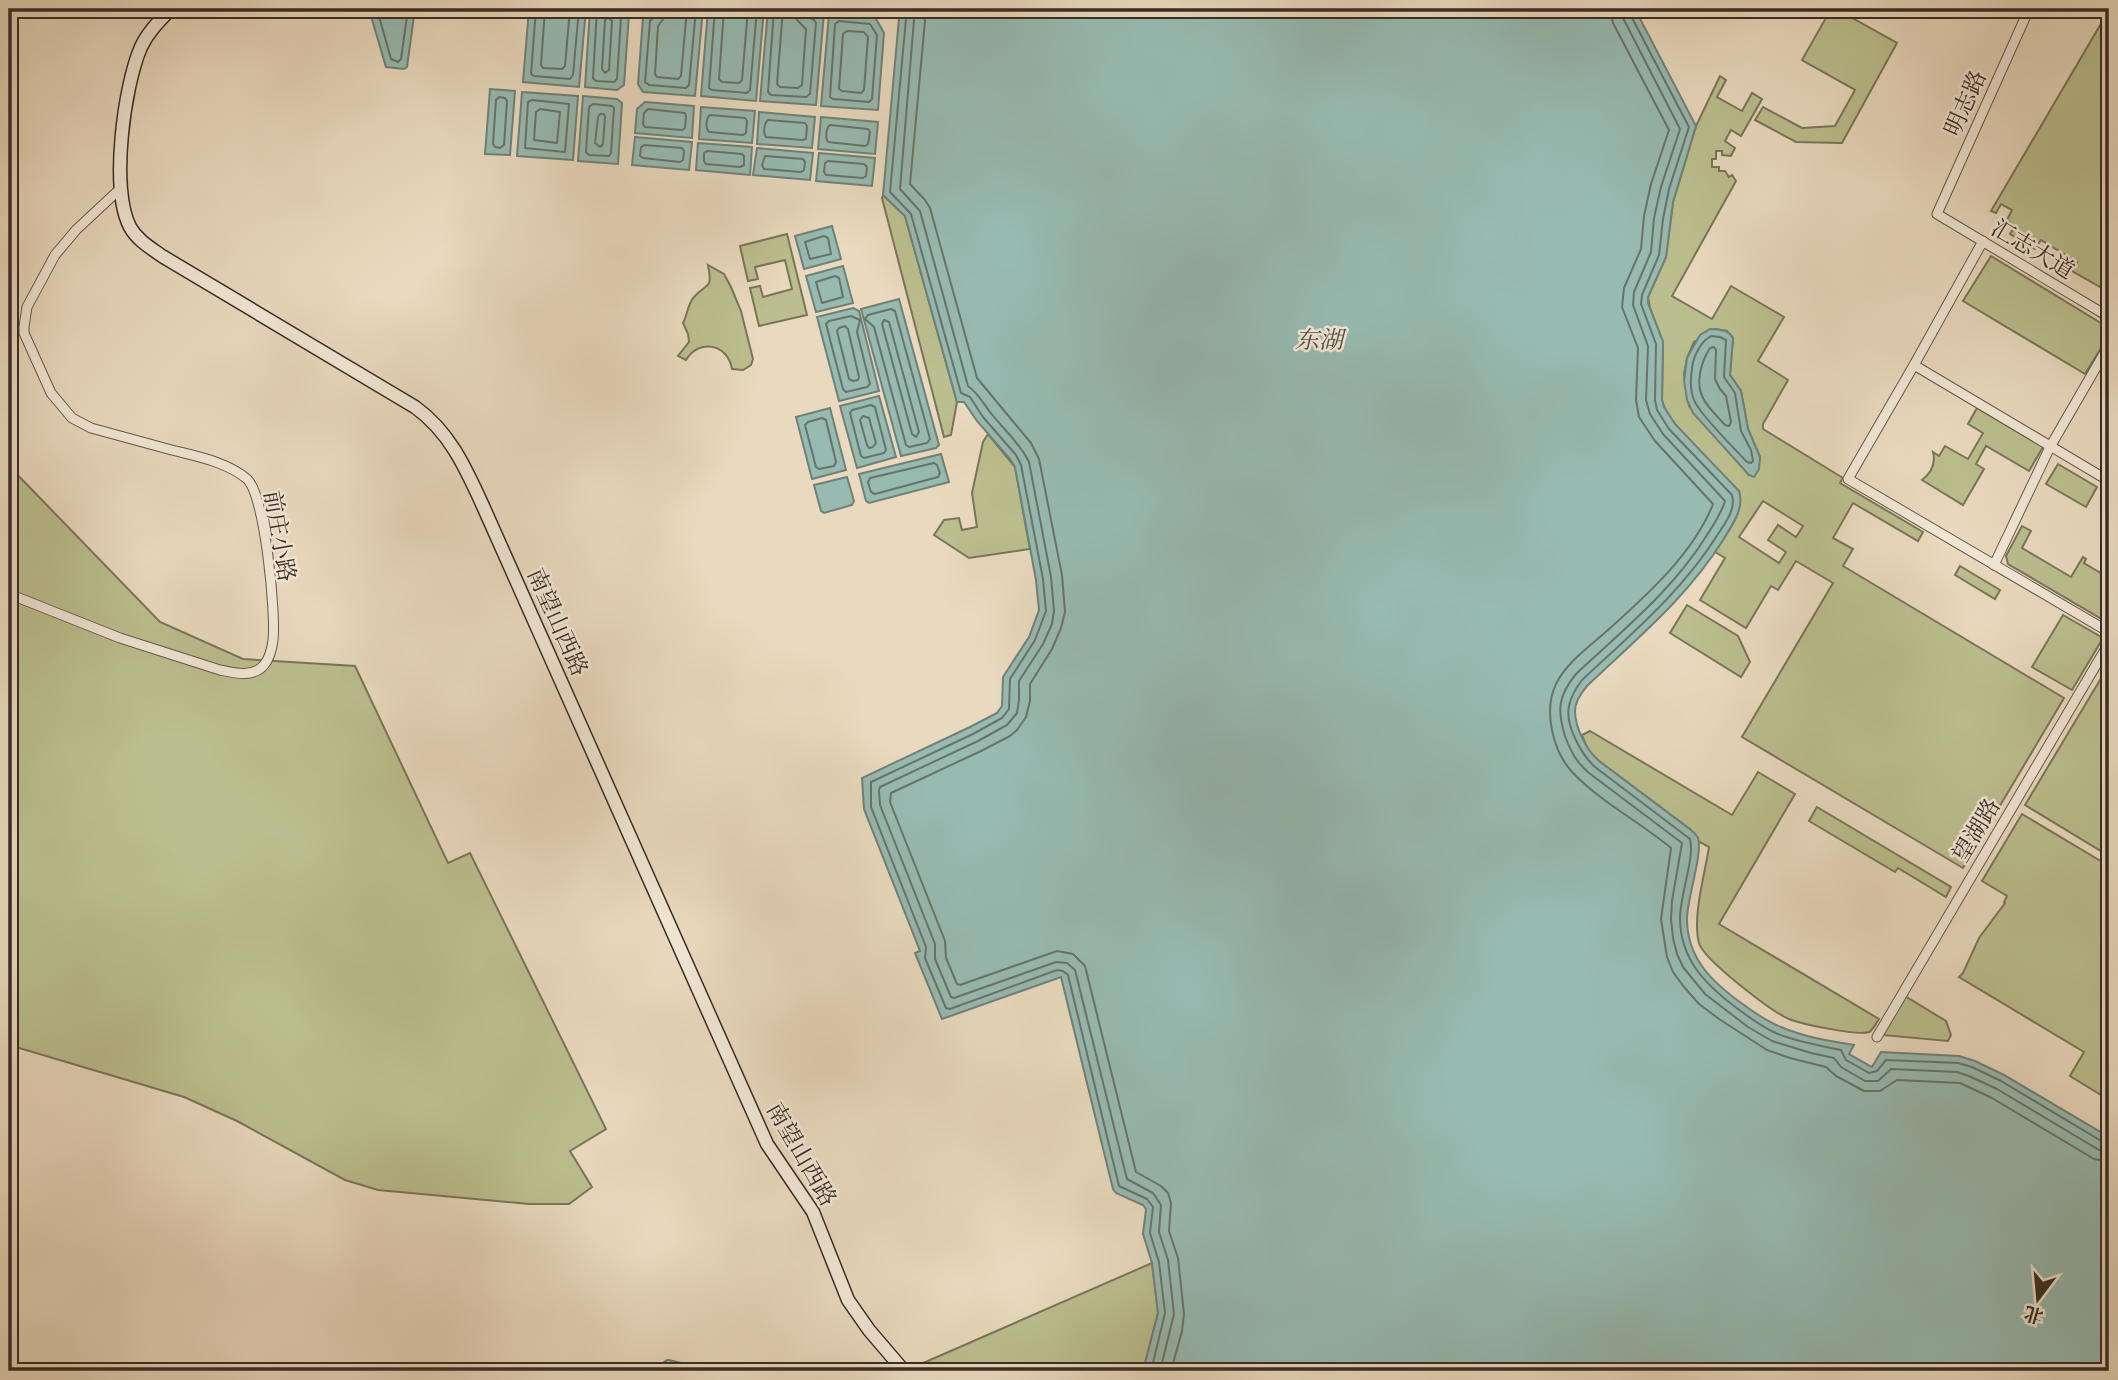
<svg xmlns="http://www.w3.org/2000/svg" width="2118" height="1380" font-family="'IM FELL Double Pica','Noto Serif SC',serif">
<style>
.green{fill:#bbbe8e;stroke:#7a755a;stroke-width:2;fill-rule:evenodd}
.water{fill:#97bab1;stroke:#718179;stroke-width:2}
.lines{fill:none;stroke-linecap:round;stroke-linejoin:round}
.shore{stroke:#68736b;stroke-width:2}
.street-casing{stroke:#65574b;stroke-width:11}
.secondary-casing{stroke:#392c25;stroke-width:15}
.street{stroke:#f1e6d5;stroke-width:9}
.secondary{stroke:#f1e6d5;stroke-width:12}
.labels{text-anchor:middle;stroke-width:5;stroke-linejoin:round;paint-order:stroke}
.street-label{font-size:23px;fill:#392c25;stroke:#f1e6d5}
.water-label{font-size:24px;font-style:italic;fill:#505048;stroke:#f1e6d5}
</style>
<rect width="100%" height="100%" fill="#e9d9be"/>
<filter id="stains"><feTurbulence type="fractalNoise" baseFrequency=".00286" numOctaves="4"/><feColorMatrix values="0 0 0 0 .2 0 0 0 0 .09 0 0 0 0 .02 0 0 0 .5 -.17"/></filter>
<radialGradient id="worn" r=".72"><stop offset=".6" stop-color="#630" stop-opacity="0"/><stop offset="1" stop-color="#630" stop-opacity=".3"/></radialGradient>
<!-- green -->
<g class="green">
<path d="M1831,9H1836L1897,43L1842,143L1796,142L1755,120L1763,107L1802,128L1835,126L1855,90L1802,60Z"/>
<path d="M2109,10V272L2100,287L2072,271L2077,262L2041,240L2035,249L2010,234L2015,226L2007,220L2012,210L2001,204L1996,213L1991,211Z"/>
<path d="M1720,76L1726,80L1717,97L1742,111L1752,93L1762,99L1741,136L1731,130L1725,141L1735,148L1731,156L1722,155V151H1716V159H1712V167H1719V171H1725L1729,177L1732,175L1736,181L1672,296L1712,319L1731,286L1784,317L1758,361L1788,380L1763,424V429L1843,478L1840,483L1923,532L1918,541L1853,503L1833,538L1853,549L1843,566L2064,698L1963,868L1742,737L1833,583L1796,561L1778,590L1771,586L1746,628L1700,600L1725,558L1715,552C1726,534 1745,513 1739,491C1720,471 1667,425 1662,400L1663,342L1650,308L1648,297L1666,257L1673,202L1696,126ZM1715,329L1727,331L1733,338L1730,375L1741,391L1748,429L1760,457L1757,472L1749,475L1689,406L1684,374L1687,358L1694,342ZM1763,501L1803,526L1796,537L1778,525L1768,540L1786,552L1779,563L1739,537Z"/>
<path d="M883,195L905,216L957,402L951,435L944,437L882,198Z"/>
<path d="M787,234L807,315L759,326L750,288L760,286L763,297L792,289L785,260L755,267L758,279L748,281L740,246Z"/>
<path d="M1991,256L2109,328V335L2085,374L1963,301Z"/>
<path d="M708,265L724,274L731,287L741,311L753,359L751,365L743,370L732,369C728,344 699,338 686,360L678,356L689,342L688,334L683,323C687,316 688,303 694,297C707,282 713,291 708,265Z"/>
<path d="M1977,408L2043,447L2029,471L1986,446L1976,464L1984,469L1963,505L1922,480C1931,473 1936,464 1933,452L1939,456L1945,446L1968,459L1983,433L1968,424Z"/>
<path d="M988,434L1015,467L1030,549L969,558L934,535L944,520L959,518L962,530L977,527L972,493L983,442Z"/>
<path d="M2058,464L2097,487L2086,507L2046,484Z"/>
<path d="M9,466L160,622L243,659L355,666L448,863L470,853L606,1129L570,1151L592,1187L569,1204H529L378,1190L345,1180L237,1121L184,1097L9,1045Z"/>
<path d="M2022,526L2031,531L2022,548L2071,577L2083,557L2086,559L2084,563L2109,578V620L2100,618L2008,564L2006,556Z"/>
<path d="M1960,566L2000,590L1995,599L1955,575Z"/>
<path d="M1687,605L1738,636L1750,662L1741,677L1670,633Z"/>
<path d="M2063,615L2103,638L2072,690L2032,667Z"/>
<path d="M2109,665V856L2025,805Z"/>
<path d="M1590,731L1732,815L1758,772L1795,794L1719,924L1879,1019C1876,1023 1873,1030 1869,1032C1858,1036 1801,1024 1789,1019C1772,1012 1704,960 1699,943C1692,917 1705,874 1709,847L1698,841L1691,830L1599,761L1588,750L1582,735Z"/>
<path d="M1817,807L1951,887L1946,897L1898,868L1895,872L1809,821Z"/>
<path d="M2022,814L2109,866V1100L2070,1076L2084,1052L1959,977L1963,973L1979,938L2005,903L2004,902L2007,896L1982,881Z"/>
<path d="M1905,996L1946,1021L1951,1035L1948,1041L1882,1035Z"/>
<path d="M1152,1263L1158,1313L1143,1371H917L914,1367Z"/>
</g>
<!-- water -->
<g class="water">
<path d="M369,9H415L407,67L404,69L386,67Z"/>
<path d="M529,9H586L579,87L523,82Z"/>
<path d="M590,9H623L629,14L624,85L617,90L585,87Z"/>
<path d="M653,9H703L695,96L643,92L638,84L643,17Z"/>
<path d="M708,9H764L756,101L701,96Z"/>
<path d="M768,9L824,13L816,105L760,101Z"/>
<path d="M892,9H1635L1696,126L1673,202L1666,257L1648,297V303L1663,342L1662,400L1664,407L1675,424L1739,491C1745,509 1731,526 1723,540C1687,598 1635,640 1587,686C1581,693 1575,702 1575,711C1575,728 1587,751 1599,761L1691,830C1694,833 1696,834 1698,838C1703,854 1687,898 1687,919C1687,959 1713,983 1744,1005C1755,1013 1768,1022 1781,1027C1804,1037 1829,1041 1854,1045L1849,1054L1872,1067L1881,1052L1959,1056L1975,1061L2004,1075L2109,1137V1371H1143L1158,1313L1152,1263L1143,1234L1146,1209L1143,1205L1116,1193L1113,1189L1061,977L942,1019L915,953L920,951L864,809L862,778L970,727L997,713L1002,706L1003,677L1029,637L1039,610L1036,580L1015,467L1010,459L977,421L964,402H957L905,216L883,195L899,18Z"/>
<path d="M829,14L875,17L884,33L878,110L821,106Z"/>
<path d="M490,89L515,91L510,155L485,154Z"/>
<path d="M522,92L578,96L573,160L517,156Z"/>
<path d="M583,96L617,99L622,103L618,164L578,161Z"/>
<path d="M645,102L694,106L692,138L635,133L637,109Z"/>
<path d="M701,107L755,111L752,143L699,139Z"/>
<path d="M759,112L815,117L812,148L757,144Z"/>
<path d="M821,117L878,122L875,154L818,149Z"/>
<path d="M635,137L692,142L689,170L632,165Z"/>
<path d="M698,143L752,147L750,175L696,170Z"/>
<path d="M757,148L813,153L810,180L753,175Z"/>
<path d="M819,153L875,158L872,186L816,181Z"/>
<path d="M832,226L841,259L804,269L795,236Z"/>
<path d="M843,266L853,303L816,312L806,276Z"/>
<path d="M899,299L939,445L936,448L901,456L861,309Z"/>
<path d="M853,308L859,311L879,391L839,401L817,317Z"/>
<path d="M1710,329C1718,329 1729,330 1733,338L1730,375L1741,391L1748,429L1760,457L1759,469L1754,477L1749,475L1693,413L1687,400L1684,381L1687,358L1700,335Z"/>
<path d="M879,396L896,457L857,468L840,406Z"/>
<path d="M830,408L846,470L812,479L796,417Z"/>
<path d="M941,454L949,482L869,503L866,501L859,474Z"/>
<path d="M847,477L854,501L852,505L824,513L821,511L814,485Z"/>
<path d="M667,1360H669L714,1371H661L664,1362Z"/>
</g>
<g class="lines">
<!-- shore -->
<g class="shore">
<path d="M377,9L391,59L398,62L401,59L408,9"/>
<path d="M536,9L531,74L534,76L570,79L573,75L579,9"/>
<path d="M545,9L541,65L543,68L562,69L565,66L570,9"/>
<path d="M597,9L593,78L596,81L614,82L617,79L621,18L619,9"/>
<path d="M656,9V14L650,21L645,82L649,85L686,88L689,85L696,9"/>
<path d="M665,9L664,18L658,26L655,74L657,77L678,79L681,76L687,9"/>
<path d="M715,9L709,88L712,90L747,93L750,90L757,9"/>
<path d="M724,9L719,79L722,82L739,83L742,80L748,9"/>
<path d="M774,9L768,92L771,95L806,97L810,94L816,23L814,20L806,16L803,9"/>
<path d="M783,9L777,84L780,87L798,88L802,85L806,29L797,20L795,9"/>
<path d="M901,9L906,19L890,192L911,214L961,393L970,397L983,417L1016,455L1021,465L1043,579L1046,611L1035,640L1010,679L1009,709L1002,718L973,734L871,782V807L926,947L925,958L946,1008L950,1009L1057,970L1063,971L1068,975L1119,1186L1147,1199L1153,1207L1150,1233L1159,1262L1165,1313L1151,1371"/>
<path d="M911,9L914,20L900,189L920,211L968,386C978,393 983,403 990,412C1003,429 1020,443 1029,462L1051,577L1054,611L1052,624L1043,644L1019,681V700L1017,713L1007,725L978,741L880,787L879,790L880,805L935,944V959L951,997L954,998L1056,962L1067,963L1075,970L1127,1179L1153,1193L1161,1205L1159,1232L1168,1260L1174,1314L1160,1371"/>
<path d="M923,9L925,21L910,184L925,200L930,208L977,378L1031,443L1039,459L1062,575L1065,612L1061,628L1052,649L1030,684V701L1026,717L1017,730L1010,736L981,751L891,793L890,802L945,941L946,958L957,984L960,985L1057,951L1073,954L1085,966L1136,1172L1161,1186L1168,1193L1171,1203L1169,1231L1178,1258L1184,1314L1182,1331L1171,1371"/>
<path d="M1610,9L1613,23L1669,130L1651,184L1644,216L1641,249L1624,288L1622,307L1638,348L1636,400L1639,417L1655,441L1713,504C1694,553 1646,596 1608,630C1590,646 1567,662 1556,684C1543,711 1553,752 1573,773C1602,803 1640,822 1671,848L1661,919L1667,957L1673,972L1684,987L1699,1004L1719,1019L1767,1050L1790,1058L1826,1067L1836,1076L1864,1091H1880L1897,1080L1960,1083L1992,1098L2094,1159L2109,1162"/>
<path d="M1621,9L1623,18L1680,129L1661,187L1654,218L1651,252L1634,292L1633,305L1648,346L1646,400L1650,414L1663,434L1725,501C1721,514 1714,524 1707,535C1673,590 1623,630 1576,674C1558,696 1557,710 1565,736C1571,752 1577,763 1589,773L1682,843L1672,901L1671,919L1673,938L1677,954L1683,967L1705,994L1748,1027L1772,1041L1811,1053L1834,1058L1841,1067L1865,1081H1878L1891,1069L1957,1072L1969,1076L1997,1089L2099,1150L2109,1152"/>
<path d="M1630,9V14L1689,127L1669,189L1663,219L1659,255L1642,295L1641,304L1656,344L1655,400L1657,410L1669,429L1732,495C1736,509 1726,522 1718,534C1682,592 1631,634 1582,680C1576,688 1571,696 1569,706C1565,725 1581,754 1595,767L1690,839C1695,857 1680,895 1680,918C1680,962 1709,988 1742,1012C1753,1020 1765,1029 1778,1034C1798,1042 1820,1046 1841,1050L1846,1060L1869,1073L1877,1071L1886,1060L1958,1063L1972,1067L2001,1081L2103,1142L2109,1143"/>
<path d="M608,17L612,21L609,70L605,73L602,69L605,20Z"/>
<path d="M839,21L870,24L877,35L872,99L869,102L833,99L830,97L835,24Z"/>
<path d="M847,31L864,32L868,37L864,90L861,93L842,91L839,89L843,34Z"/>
<path d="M499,97L505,98L507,101L504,145L500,148L495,147L493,144L496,100Z"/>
<path d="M532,100L569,104L565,152L525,148L528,102Z"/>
<path d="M593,104L612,106L614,108L611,153L609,156L589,155L586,152L589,107Z"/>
<path d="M540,109L560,112L557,143L534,140L536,112Z"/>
<path d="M648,109L685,113L686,116L685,128L682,130L645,127L643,124L644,113Z"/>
<path d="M600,114H604L605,117L603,144L600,147L595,143L598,117Z"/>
<path d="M710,115L745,118L747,121L746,133L743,135L709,132C705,128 706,118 710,115Z"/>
<path d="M768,120L805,123L807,126L806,139L802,140L766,137C763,133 764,123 768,120Z"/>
<path d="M830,125L868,129L870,132L868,144L865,146L828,142C825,138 826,128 830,125Z"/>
<path d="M644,145L682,148L684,151L683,160L680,162L643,158L640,156L641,147Z"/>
<path d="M707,151L742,154L744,156V165L740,167L706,164L704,161V153Z"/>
<path d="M765,156L803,159L805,162L804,170L801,172L764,169L762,165Z"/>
<path d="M828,161L864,164L867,167L866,176L863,178L826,175L824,172L825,163Z"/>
<path d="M824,236L828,238L831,254L810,259L805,242Z"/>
<path d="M835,276L839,278L843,297L822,303L816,282Z"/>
<path d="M891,309L895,311L930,439L927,443L909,447L906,445L874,327L865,319L868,315Z"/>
<path d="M851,316L860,320L857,332L870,384L867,387L846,392L843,389L826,324L829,321Z"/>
<path d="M884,320L889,322L919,432L916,437L912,434L882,324Z"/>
<path d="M845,326L848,329L859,377L858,380L853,381L849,379L837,331L839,328Z"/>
<path d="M1711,336L1720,337L1726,340L1724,377L1735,393L1741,431L1751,450L1753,461L1751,463L1747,462C1734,448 1700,415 1694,400C1689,388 1691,374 1693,362C1696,352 1702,341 1711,336Z"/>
<path d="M1714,347L1716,350L1715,379L1720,389L1726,396L1731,422L1729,426L1725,425C1718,417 1708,408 1703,398C1695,383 1701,362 1710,348Z"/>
<path d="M871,405L875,407L886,450L884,453L864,458L861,456L850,413L852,410Z"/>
<path d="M863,416L869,418L876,443L873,447L869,448L867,445L860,420Z"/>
<path d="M822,418L826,420L836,462L834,466L819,469L816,467L805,425L808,422Z"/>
<path d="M934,463L937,465L940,473L938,477L875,494L871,492L868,482L870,478Z"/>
</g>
<!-- street casing -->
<g class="street-casing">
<g id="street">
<path d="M2029,9L1937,214L2109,317"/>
<path d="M1983,241L1914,365L1848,479L2109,632"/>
<path d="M1914,365L2109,481"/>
<path d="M1994,565L2050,447L2109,345"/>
<path d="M9,594L120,638L220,670C234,673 253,678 264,665C270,658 272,648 273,640C276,614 265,495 247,479C226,461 194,456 168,449C143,442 117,435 91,428L72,418L51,393L24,333V327L27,307L55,255L76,230L121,188"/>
<path d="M1877,1037L2109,643"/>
</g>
</g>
<!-- secondary casing -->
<g class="secondary-casing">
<path id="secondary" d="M171,9C159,21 148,32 141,47C124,86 110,189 130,227C137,240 151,248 162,256L415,407C450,432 466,469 483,506L767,1144L813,1212L848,1300L869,1330L904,1371"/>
</g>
<!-- street -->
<use href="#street" class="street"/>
<!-- secondary -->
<use href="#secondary" class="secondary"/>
</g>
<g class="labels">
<!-- street labels -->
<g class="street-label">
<text transform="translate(1965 103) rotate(-66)" y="8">明志路</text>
<text transform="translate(2033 249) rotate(31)" y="8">汇志大道</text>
<text transform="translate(280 536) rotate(80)" y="8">前庄小路</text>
<text transform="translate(558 622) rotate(66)" y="8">南望山西路</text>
<text transform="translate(1976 830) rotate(-59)" y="8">望湖路</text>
<text transform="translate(802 1154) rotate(60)" y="8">南望山西路</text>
</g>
<!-- water labels -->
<g class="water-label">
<text x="1319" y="348">东湖</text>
</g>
</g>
<!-- margin -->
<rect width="2118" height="1380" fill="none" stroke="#e9d9be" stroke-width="35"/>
<rect x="10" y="10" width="2097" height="1359" fill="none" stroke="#392c25" stroke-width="3.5"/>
<rect x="18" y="18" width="2083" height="1345" fill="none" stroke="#392c25" stroke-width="2"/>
<!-- north arrow -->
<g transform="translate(2038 1299) rotate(196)" stroke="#f1e6d5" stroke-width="5" paint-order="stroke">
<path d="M0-5L12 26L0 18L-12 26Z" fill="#392c25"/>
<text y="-10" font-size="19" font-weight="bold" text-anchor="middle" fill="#392c25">北</text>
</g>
<rect width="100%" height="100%" filter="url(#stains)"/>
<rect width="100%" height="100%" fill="url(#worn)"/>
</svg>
